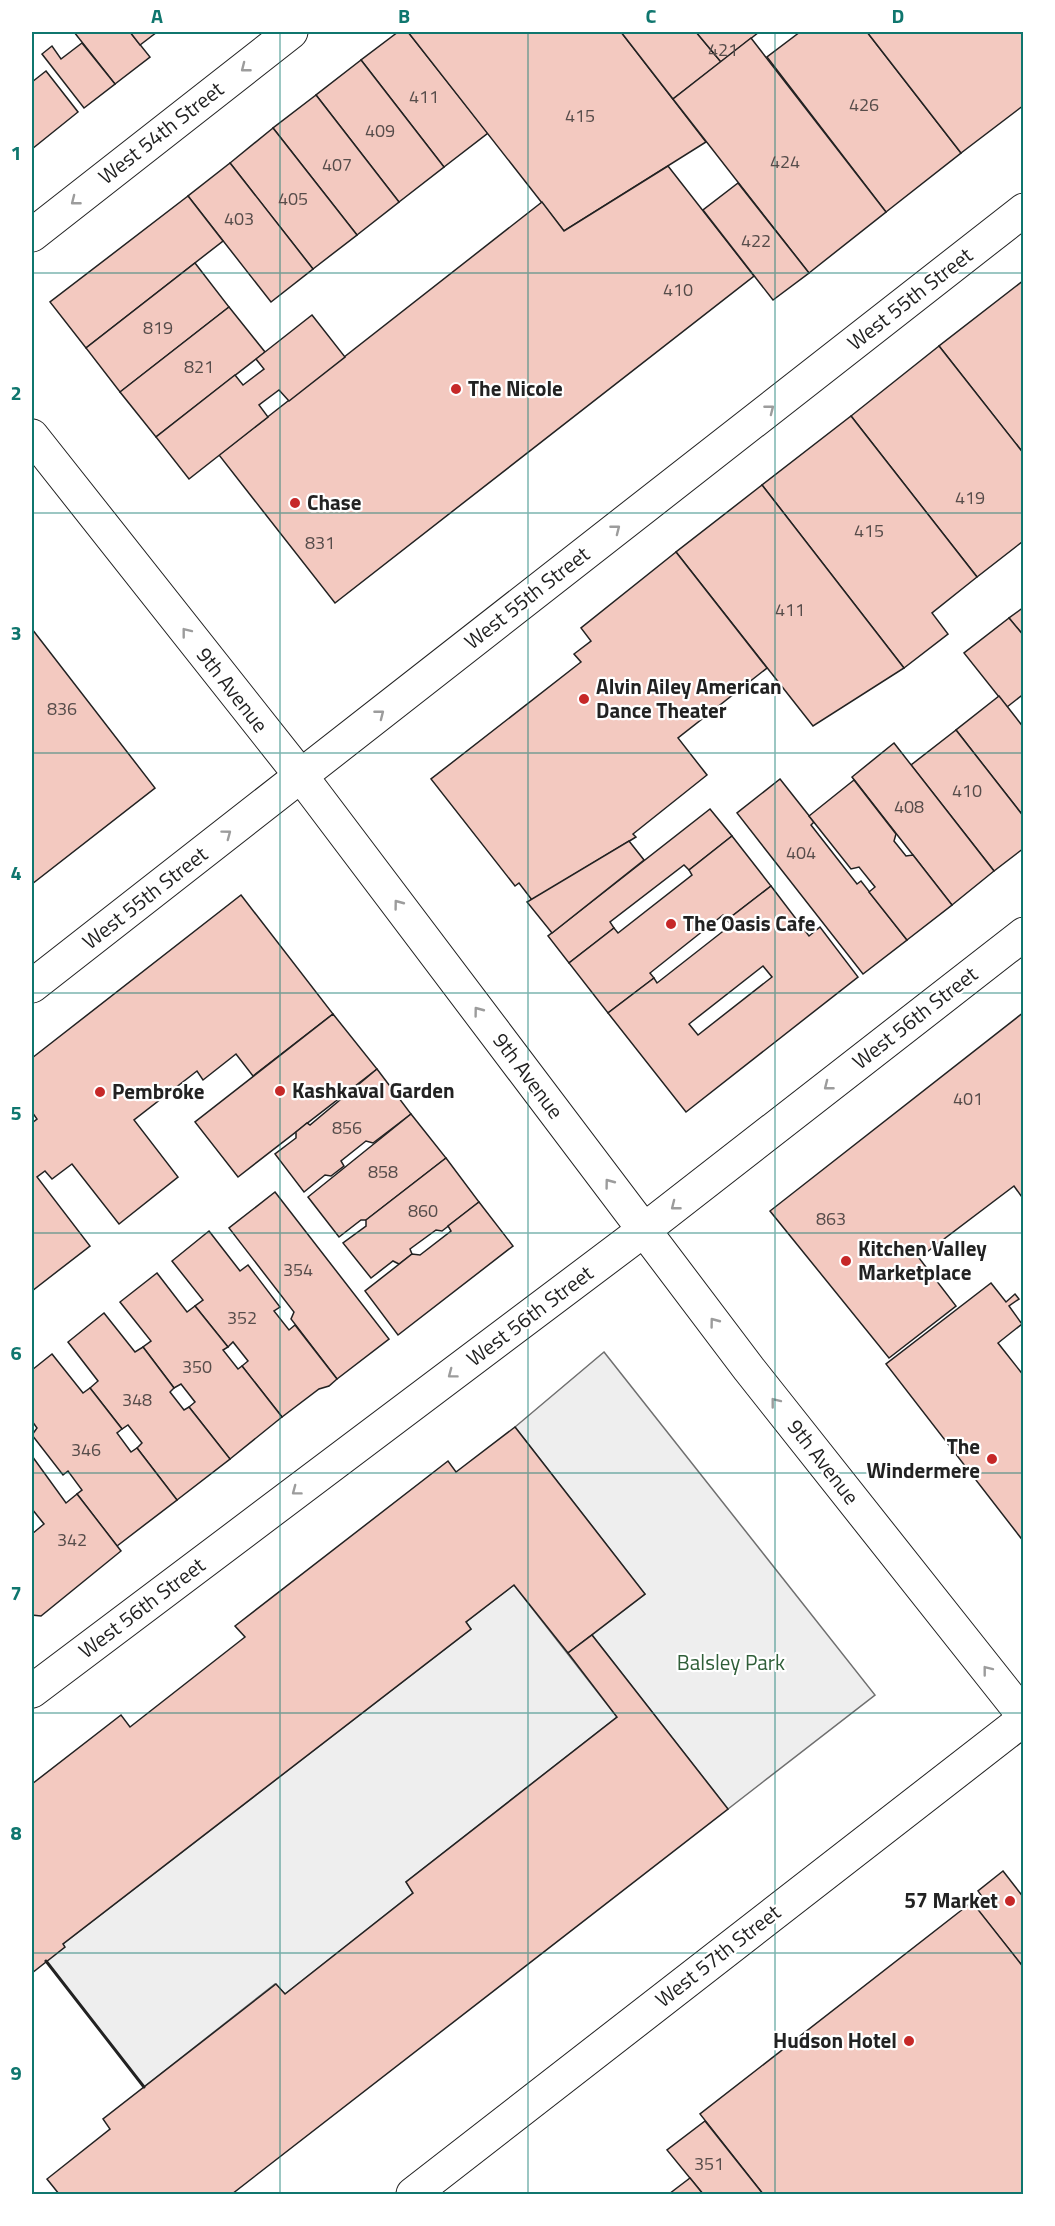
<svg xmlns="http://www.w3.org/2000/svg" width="1055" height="2226" font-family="'Titillium Web',sans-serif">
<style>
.green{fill:#eee;stroke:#6f6f6f;stroke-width:1.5}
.building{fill:#f3c9c0;stroke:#222;stroke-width:1.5;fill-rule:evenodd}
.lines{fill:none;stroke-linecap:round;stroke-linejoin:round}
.minor-casing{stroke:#222;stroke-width:35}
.secondary-casing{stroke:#222;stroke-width:35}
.primary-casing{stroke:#222;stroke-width:35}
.minor{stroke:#fff;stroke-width:33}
.secondary{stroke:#fff;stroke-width:33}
.primary{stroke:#fff;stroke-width:33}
.wall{stroke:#222;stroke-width:3}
.oneway{stroke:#9c9c9c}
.grid{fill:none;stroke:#0f766e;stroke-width:1.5;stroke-opacity:0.55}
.poi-dot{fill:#c62828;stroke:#fff;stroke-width:2}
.labels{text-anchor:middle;stroke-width:4.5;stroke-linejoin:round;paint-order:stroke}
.number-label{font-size:18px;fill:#564c4a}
.street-label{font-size:21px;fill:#222;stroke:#fff}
.poi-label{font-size:21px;font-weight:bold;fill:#222;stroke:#fff;text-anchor:start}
.park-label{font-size:21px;fill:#2f5e38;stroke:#fff}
.neatline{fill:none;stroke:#0f766e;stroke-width:2}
.grid-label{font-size:20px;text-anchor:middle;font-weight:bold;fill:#0f766e}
</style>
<rect width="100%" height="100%" fill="#fff"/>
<!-- green -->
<g class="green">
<path d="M604,1352L875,1695L728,1809L592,1635L645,1594L515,1427Z"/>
<path d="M514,1585L617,1717L406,1882L413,1893L285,1994L275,1984L144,2087L46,1961L64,1947L63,1944L471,1629L466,1622Z"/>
</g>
<!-- building -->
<g class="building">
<path d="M74,32H130L150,57L115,84Z"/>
<path d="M130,32H157L140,45Z"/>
<path d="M398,32H408L488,133L444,167L361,60Z"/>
<path d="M408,32H621L706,142L564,231Z"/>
<path d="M621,32H696L721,62L673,99Z"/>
<path d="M696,32H759L721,62Z"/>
<path d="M800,32H867L961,153L886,212L767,57Z"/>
<path d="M867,32H1024V105L961,153Z"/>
<path d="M751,38L886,212L809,273L673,99Z"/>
<path d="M82,43L115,84L84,108L42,54L52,46L61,59Z"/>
<path d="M361,60L444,167L399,202L316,95Z"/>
<path d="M46,71L78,112L32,149V82Z"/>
<path d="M316,95L399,202L357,235L273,128Z"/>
<path d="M273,128L357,235L313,269L230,163Z"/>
<path d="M230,163L313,269L271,302L188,196Z"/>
<path d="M668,166L754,276L335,603L219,455L542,202L564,231Z"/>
<path d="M738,183L809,273L773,300L703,210Z"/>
<path d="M188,196L223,241L86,348L50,302Z"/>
<path d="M195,263L229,307L120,392L86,348Z"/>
<path d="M1024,280V454L939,346Z"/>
<path d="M229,307L265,352L156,437L120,392Z"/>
<path d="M312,315L345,357L289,401L279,390L259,405L268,417L189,479L156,437L235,375L243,385L264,369L256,359Z"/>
<path d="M939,346L1024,454V544L1022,542L977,577L851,416Z"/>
<path d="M851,416L977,577L932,613L948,634L904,668L762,485Z"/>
<path d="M762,485L904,668L813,726L676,552Z"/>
<path d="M676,552L767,668L678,738L707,775L633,834L636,837L532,900L519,883L515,886L431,779L581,662L574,654L591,641L581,628Z"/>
<path d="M1024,607V636L1009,618Z"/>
<path d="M1009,618L1024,636V700L1021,696L1007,707L964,653Z"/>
<path d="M32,629L155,788L32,884Z"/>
<path d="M999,696L1024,728V817L956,730Z"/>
<path d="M956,730L1024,817V848L994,871L911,765Z"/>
<path d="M894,743L994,871L952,905L852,777Z"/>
<path d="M780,779L814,822L811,825L857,884L861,881L907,940L863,974L737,813Z"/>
<path d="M854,780L896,834L894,841L906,856L913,855L952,905L907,940L869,892L875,887L859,867L851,869L809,816Z"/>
<path d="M710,809L732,836L689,870L684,865L610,922L614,928L569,963L548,936Z"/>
<path d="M732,836L771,886L727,920L723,915L650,973L654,978L608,1013L569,963L614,928L618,933L692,875L689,870Z"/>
<path d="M629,841L644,860L552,933L527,902Z"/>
<path d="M771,886L809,936L820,927L858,977L686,1112L608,1013L654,978L657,983L731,925L727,920ZM763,966L772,977L698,1035L689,1024Z"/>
<path d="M241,895L333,1014L253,1076L236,1054L203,1080L197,1071L134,1120L178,1177L119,1224L72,1164L52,1179L45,1171L37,1177L90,1246L32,1291V1123L37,1119L32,1112V1058Z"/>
<path d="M1024,1012V1200L1014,1186L919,1258L956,1306L889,1358L770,1211Z"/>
<path d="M333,1014L377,1069L238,1177L195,1122Z"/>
<path d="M377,1069L411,1114L373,1143L366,1141L341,1161L344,1166L331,1176L325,1175L304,1192L275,1154L296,1138V1132L307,1123L310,1125Z"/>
<path d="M411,1114L446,1158L366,1220H361L339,1237L308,1197Z"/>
<path d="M446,1158L479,1202L442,1231L436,1230L410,1249L412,1254L399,1264L393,1261L371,1278L343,1243L366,1226V1220Z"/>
<path d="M275,1192L389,1339L337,1379L291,1319L294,1312L229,1228Z"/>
<path d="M479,1202L513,1246L398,1335L365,1291L412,1254L420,1255L451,1231L448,1226Z"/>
<path d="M209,1231L240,1271L248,1265L280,1307L274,1311L289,1330L295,1325L337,1379L329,1386L319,1389L282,1417L242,1366L248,1361L233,1342L228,1347L195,1306L203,1300L172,1261Z"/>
<path d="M157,1273L187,1312L195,1306L228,1347L223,1350L238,1369L242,1366L282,1417L230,1459L189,1407L195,1402L181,1384L174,1388L143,1347L151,1341L120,1302Z"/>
<path d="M991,1283L1006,1302L1015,1294L1019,1299L1009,1306L1022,1324L998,1343L1024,1376V1542L886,1364Z"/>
<path d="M104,1313L135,1352L143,1347L174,1388L170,1392L184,1410L189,1407L230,1459L177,1500L137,1448L142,1443L128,1425L122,1429L90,1388L98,1381L68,1342Z"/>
<path d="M52,1354L83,1393L90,1388L122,1429L117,1433L131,1452L137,1448L177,1500L117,1546L77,1494L82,1490L68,1471L63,1475L32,1435L37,1428L32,1421V1370Z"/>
<path d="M515,1427L645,1594L568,1653L514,1585L466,1622L471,1629L63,1944L65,1947L32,1973V1784L121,1715L130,1727L245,1637L235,1626L448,1461L456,1472Z"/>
<path d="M32,1456L66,1503L77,1494L121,1551L41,1616L32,1615V1534L44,1524L32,1509Z"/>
<path d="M592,1635L728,1809L232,2194H59L47,2179L110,2129L103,2119L276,1984L285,1994L413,1893L406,1882L617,1717L568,1653Z"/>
<path d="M1003,1871L1024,1898V1968L977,1909L986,1902L978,1891Z"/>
<path d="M972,1902L1024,1968V2194H763L700,2114Z"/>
<path d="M705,2121L763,2194H703L667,2150Z"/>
<path d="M690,2178L703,2194H669Z"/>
</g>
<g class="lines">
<!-- minor casing -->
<g class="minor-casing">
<g id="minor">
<path d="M32,986L1024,210"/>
<path d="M32,1691L644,1230L1024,934"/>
</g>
</g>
<!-- secondary casing -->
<g class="secondary-casing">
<path id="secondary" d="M32,235L291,32"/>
</g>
<!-- primary casing -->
<g class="primary-casing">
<g id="primary">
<path d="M32,436L301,776L749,1369L1024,1716"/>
<path d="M413,2194L1024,1719"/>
</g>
</g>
<!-- minor -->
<use href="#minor" class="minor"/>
<!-- secondary -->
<use href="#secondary" class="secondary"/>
<!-- primary -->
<use href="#primary" class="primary"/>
<!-- wall -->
<path class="wall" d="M46,1961L144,2087"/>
</g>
<!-- one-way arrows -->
<defs><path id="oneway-chevron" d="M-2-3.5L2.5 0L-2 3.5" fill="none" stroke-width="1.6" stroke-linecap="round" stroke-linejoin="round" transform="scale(1.5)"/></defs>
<g class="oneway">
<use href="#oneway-chevron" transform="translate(245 68) rotate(142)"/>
<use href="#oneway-chevron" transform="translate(75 201) rotate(142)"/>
<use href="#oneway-chevron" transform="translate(770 409) rotate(-38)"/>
<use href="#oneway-chevron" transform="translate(616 529) rotate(-38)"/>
<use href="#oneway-chevron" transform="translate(186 632) rotate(-128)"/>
<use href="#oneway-chevron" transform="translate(380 714) rotate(-38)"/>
<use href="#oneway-chevron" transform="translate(227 834) rotate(-37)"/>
<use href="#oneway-chevron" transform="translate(398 904) rotate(-127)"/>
<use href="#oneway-chevron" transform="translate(478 1011) rotate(-127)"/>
<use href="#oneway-chevron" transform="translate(828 1086) rotate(142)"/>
<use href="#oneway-chevron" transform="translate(609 1183) rotate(-127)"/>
<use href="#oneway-chevron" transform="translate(675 1206) rotate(142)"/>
<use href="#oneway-chevron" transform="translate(714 1322) rotate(-127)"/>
<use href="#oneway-chevron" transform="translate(452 1374) rotate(143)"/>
<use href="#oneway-chevron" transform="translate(775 1402) rotate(-128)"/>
<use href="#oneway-chevron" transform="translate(296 1491) rotate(143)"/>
<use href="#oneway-chevron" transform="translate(987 1670) rotate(-128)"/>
</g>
<!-- grid -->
<path class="grid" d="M280,32V2194M528,32V2194M775,32V2194M32,273H1024M32,513H1024M32,753H1024M32,993H1024M32,1233H1024M32,1473H1024M32,1713H1024M32,1953H1024"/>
<!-- markers -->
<g class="poi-dot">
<circle cx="456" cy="389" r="6"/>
<circle cx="295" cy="503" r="6"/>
<circle cx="584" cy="699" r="6"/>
<circle cx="671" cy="924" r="6"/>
<circle cx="280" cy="1091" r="6"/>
<circle cx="100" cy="1092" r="6"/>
<circle cx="846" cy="1261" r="6"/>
<circle cx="992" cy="1459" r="6"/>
<circle cx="1010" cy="1901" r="6"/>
<circle cx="909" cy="2041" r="6"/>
</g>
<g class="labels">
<!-- number labels -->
<g class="number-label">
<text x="723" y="56">421</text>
<text x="424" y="103">411</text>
<text x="864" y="111">426</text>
<text x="580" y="122">415</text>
<text x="380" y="137">409</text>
<text x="785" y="168">424</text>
<text x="337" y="171">407</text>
<text x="293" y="205">405</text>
<text x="239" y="225">403</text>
<text x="756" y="247">422</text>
<text x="678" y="296">410</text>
<text x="158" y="334">819</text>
<text x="199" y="373">821</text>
<text x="970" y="504">419</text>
<text x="869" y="537">415</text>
<text x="320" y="549">831</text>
<text x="790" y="616">411</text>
<text x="62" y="715">836</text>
<text x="967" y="797">410</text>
<text x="909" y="813">408</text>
<text x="801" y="859">404</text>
<text x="968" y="1105">401</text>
<text x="347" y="1134">856</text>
<text x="383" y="1178">858</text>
<text x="423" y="1217">860</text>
<text x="831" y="1225">863</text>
<text x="298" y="1276">354</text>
<text x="242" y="1324">352</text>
<text x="197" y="1373">350</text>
<text x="137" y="1406">348</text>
<text x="86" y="1456">346</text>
<text x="72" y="1546">342</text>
<text x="709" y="2170">351</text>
</g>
<!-- street labels -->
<g class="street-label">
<text transform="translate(161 133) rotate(-38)" y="7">West 54th Street</text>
<text transform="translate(910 299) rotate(-38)" y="7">West 55th Street</text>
<text transform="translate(527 598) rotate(-38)" y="7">West 55th Street</text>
<text transform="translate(232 690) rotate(52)" y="7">9th Avenue</text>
<text transform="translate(145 898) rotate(-38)" y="7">West 55th Street</text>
<text transform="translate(915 1018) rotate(-38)" y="7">West 56th Street</text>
<text transform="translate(528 1076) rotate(53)" y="7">9th Avenue</text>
<text transform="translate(530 1316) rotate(-37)" y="7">West 56th Street</text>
<text transform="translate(823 1462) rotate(52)" y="7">9th Avenue</text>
<text transform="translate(142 1608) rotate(-37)" y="7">West 56th Street</text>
<text transform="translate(718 1956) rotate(-38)" y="7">West 57th Street</text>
</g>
<!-- poi labels -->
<g class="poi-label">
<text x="468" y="396">The Nicole</text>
<text x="307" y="510">Chase</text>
<text x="596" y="694">Alvin Ailey American<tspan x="596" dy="24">Dance Theater</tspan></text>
<text x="683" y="931">The Oasis Cafe</text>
<text x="292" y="1098">Kashkaval Garden</text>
<text x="112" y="1099">Pembroke</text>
<text x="858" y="1256">Kitchen Valley<tspan x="858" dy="24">Marketplace</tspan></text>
<text x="980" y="1454" text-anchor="end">The<tspan x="980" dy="24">Windermere</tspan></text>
<text x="998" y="1908" text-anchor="end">57 Market</text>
<text x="897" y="2048" text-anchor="end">Hudson Hotel</text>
</g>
<!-- park labels -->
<g class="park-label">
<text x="731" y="1670">Balsley Park</text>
</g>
</g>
<!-- border -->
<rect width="1055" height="2226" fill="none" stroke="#ffffff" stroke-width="66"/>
<rect x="33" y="33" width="989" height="2160" class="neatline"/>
<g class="grid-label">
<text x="157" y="23">A</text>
<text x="404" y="23">B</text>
<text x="651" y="23">C</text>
<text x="898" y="23">D</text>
<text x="16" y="160">1</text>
<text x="16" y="400">2</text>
<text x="16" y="640">3</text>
<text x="16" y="880">4</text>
<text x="16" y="1120">5</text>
<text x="16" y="1360">6</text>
<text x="16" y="1600">7</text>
<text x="16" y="1840">8</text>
<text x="16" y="2080">9</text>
</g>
</svg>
